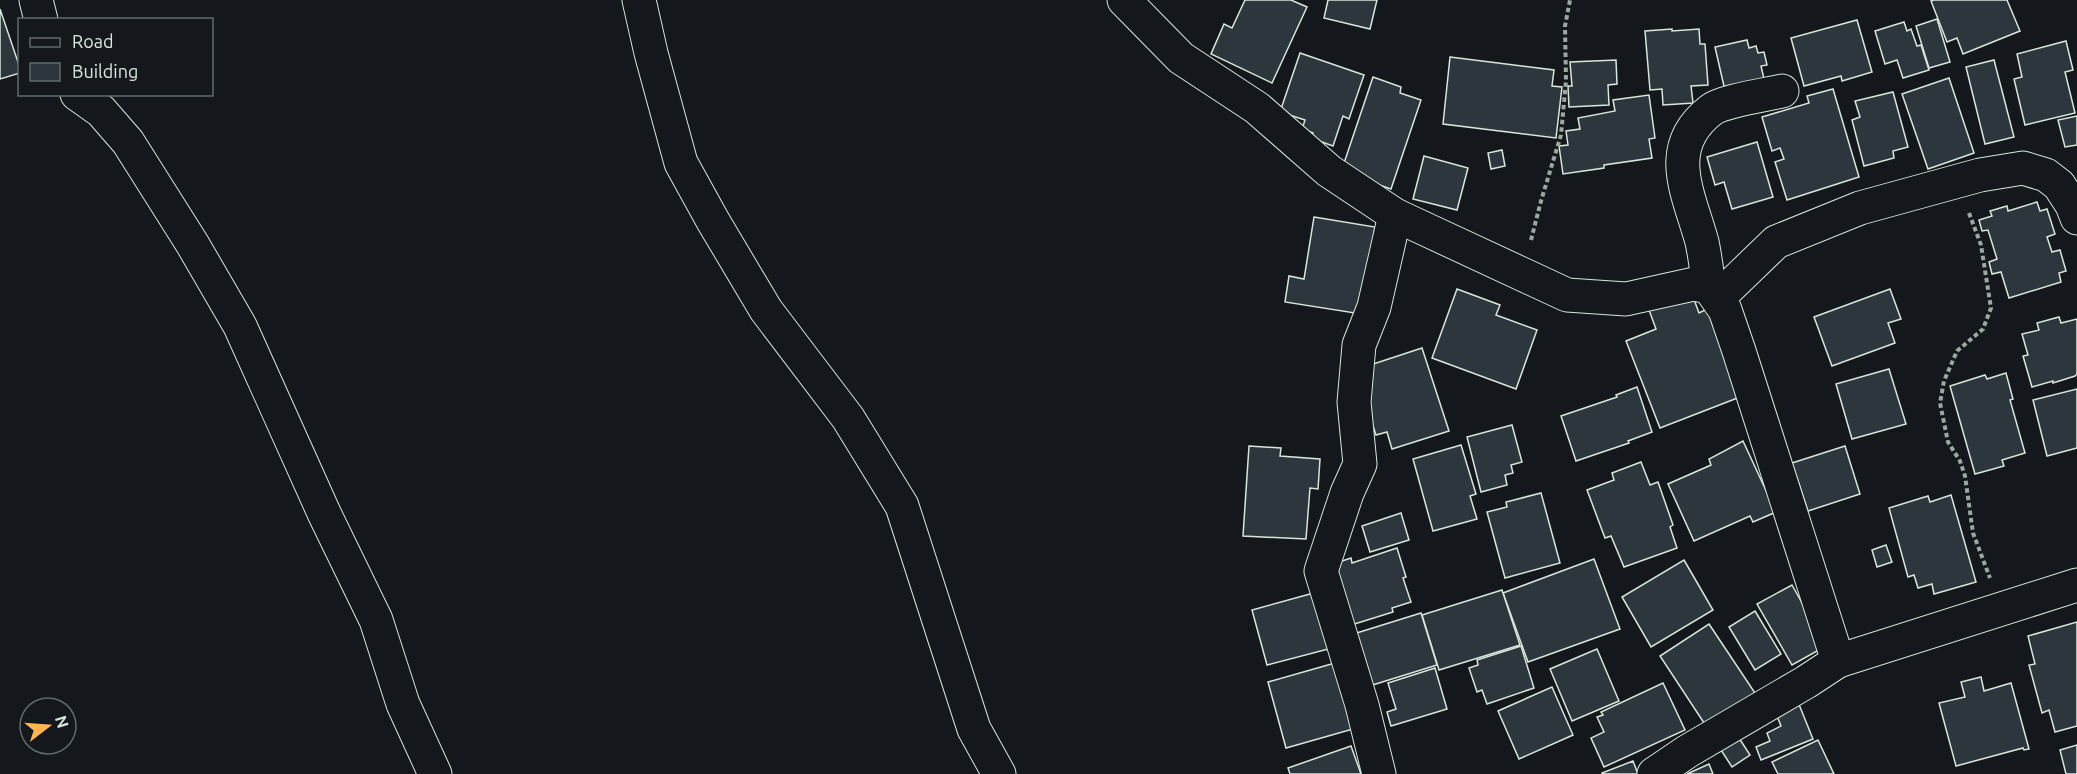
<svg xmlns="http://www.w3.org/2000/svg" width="2077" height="774" font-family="Ubuntu,sans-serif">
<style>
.building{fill:#2c363c;stroke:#d8e6dc;stroke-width:1.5}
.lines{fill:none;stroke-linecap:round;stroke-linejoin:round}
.minor-casing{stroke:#d8e6dc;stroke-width:35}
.path{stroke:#9da8a2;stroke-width:4;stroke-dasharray:4.5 3;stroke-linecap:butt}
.minor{stroke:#14181c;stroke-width:33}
</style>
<rect width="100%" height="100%" fill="#14181c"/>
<!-- building -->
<g class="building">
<path d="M1245,0H1291L1307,7L1272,83L1211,54L1224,24L1232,28Z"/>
<path d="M1328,0H1377L1370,29L1324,18Z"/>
<path d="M1934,0H2007L2020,31L1963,54L1957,38L1947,42L1931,1Z"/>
<path d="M0,9L20,68V73L0,79Z"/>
<path d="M1937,19L1950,62L1929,68L1916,26Z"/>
<path d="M1857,20L1872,72L1842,81L1841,76L1804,86L1791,38Z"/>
<path d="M1904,22L1907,31L1911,29L1917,46L1921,45L1929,70L1903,78L1897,60L1885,64L1875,31Z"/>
<path d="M1672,29V31L1699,29L1700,44H1705L1708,85L1691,86L1693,103L1663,105L1662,89L1650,90L1645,31Z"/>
<path d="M1747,40L1749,48L1756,46L1758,53L1764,52L1767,65L1761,66L1765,83L1726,95L1715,47Z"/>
<path d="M2066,41L2073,70L2065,72L2075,113L2025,125L2014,79L2022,77L2017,54Z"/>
<path d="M1300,53L1364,75L1349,119L1343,116L1333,146L1311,138L1313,133L1302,129L1305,120L1280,112Z"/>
<path d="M1450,57L1554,70L1552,86L1562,87L1556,138L1443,124Z"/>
<path d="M1616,60L1617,84L1608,85L1609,105L1569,107L1568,86H1572L1570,62Z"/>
<path d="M1994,60L2014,137L1985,144L1966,67Z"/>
<path d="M1373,77L1401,87L1400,93L1421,100L1391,189L1341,172Z"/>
<path d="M1949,78L1974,153L1928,169L1902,94Z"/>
<path d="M1833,89L1859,177L1787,200L1775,162L1784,159L1780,148L1772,151L1762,117L1809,103L1807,96Z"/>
<path d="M1893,92L1908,147L1893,151L1894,158L1864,166L1852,120L1860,117L1855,101Z"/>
<path d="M1649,95L1655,138L1649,139L1652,158L1604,165V168L1563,174L1559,146L1568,145L1566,131L1580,129L1578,118L1615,111L1613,100Z"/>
<path d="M2077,116V145L2065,147L2058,120Z"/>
<path d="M1757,142L1773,197L1732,209L1724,182L1715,185L1707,157Z"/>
<path d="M1502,150L1505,166L1491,169L1488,153Z"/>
<path d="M1424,156L1468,168L1457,210L1413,199Z"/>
<path d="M2037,202L2040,211L2047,209L2055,234L2047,237L2052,252L2060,250L2066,271L2059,273L2061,282L2009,298L2001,272L1992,274L1989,262L1997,259L1988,230L1982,231L1979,220L1992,216L1990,211L2007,206L2008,211Z"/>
<path d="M1314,217L1375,227L1361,314L1285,302L1289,276L1304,279Z"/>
<path d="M1457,289L1500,305L1496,315L1537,330L1516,389L1432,358Z"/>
<path d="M1890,289L1901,319L1888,323L1895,343L1832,366L1814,317Z"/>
<path d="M1692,294L1699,313L1707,309L1740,397L1660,428L1626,341L1656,329L1649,310Z"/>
<path d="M2059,317L2061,323L2077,319V374L2075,376L2053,383V381L2032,387L2023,356L2028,355L2022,334L2039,330L2037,323Z"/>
<path d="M1422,348L1449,431L1392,449L1387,432L1376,435L1363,396L1361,368Z"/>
<path d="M1889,369L1906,424L1852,439L1836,384Z"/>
<path d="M2006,373L2013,399L2010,400L2025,453L2002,460L2004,466L1975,474L1950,386L1985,375L1987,379Z"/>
<path d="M1637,387L1652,432L1628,441L1629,443L1576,461L1561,416L1617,397L1616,395Z"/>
<path d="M2077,389V448L2047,456L2033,400Z"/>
<path d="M1512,425L1522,462L1511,465L1513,473L1505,475L1507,485L1481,492L1467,437Z"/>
<path d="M1743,441L1776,512L1753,522L1750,516L1694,541L1668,484L1711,465L1709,459Z"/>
<path d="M1461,445L1476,494L1470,496L1477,519L1433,531L1413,459Z"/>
<path d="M1249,446L1281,448L1280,456L1320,459L1318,489L1310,488L1306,539L1243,536Z"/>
<path d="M1845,446L1860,494L1808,511L1792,463Z"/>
<path d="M1641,462L1650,485L1658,482L1673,525L1670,527L1677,548L1624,567L1611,536L1605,538L1587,490L1614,480L1612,473Z"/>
<path d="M1541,493L1560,563L1505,578L1487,512L1507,507L1506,502Z"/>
<path d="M1951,495L1976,582L1934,594L1932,584L1918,588L1914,575L1908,577L1889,508L1928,496L1930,502Z"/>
<path d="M1401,513L1409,540L1370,552L1362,526Z"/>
<path d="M1886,545L1892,562L1877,567L1872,550Z"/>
<path d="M1397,548L1406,577L1403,578L1411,602L1392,608L1393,612L1348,626L1333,564L1351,558L1352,563Z"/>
<path d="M1594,559L1620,629L1528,662L1503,593Z"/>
<path d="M1684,560L1713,610L1651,647L1622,597Z"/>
<path d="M1792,585L1826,646L1792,665L1757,604Z"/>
<path d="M1502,590L1520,645L1439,670L1422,615Z"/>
<path d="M1321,591L1336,647L1267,665L1252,610Z"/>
<path d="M1755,611L1781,654L1755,670L1729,627Z"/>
<path d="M1421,613L1437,665L1363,688L1347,636Z"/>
<path d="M2077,622V726L2055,732L2049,710L2042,713L2029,665L2035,664L2028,636Z"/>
<path d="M1709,624L1755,693L1706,726L1660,656Z"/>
<path d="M1521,646L1534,688L1487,704L1482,690L1477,692L1469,668L1478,665L1477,660Z"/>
<path d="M1597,649L1619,701L1572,721L1550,669Z"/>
<path d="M1342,661L1360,727L1286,748L1268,682Z"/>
<path d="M1435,668L1447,709L1391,726L1387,712L1396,709L1388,683Z"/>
<path d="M1981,677L1984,691L2011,683L2029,749L2024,750L2023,748L1956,766L1939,703L1965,697L1961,682Z"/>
<path d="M1663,683L1685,730L1604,767L1591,738L1604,732L1597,717L1603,715L1601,712Z"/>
<path d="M1552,687L1573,735L1519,759L1498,711Z"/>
<path d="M1798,702L1813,739L1761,760L1756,747L1770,741L1767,733L1781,726L1775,711Z"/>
<path d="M1739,738L1750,755L1732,767L1721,750Z"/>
<path d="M1818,740L1834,774H1778L1772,762Z"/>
<path d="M2077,745V774H2066L2060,750Z"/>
<path d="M1351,746L1361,774H1290L1288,768Z"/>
<path d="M1633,761L1638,774H1602V773Z"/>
<path d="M1709,764L1713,774H1687Z"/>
</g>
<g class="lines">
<!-- minor casing -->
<g class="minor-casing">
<g id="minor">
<path d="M36,0L41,20"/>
<path d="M639,0L651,53L681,163L713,221L766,310L848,418L902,506L974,729L999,774"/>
<path d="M1124,0L1181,58L1257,108L1329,171L1395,215L1567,295L1626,299L1694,284L1709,287L1725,310L1739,351L1838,661L2077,585"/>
<path d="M77,94L101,111L128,142L193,245L240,326L324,513L376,620L403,704L435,774"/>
<path d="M1709,287C1707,272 1705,256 1702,242C1689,194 1662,148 1711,110C1723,101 1765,95 1782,91"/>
<path d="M1718,298L1776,242L1860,208L1980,175L2023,168L2046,175L2059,185L2072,205L2077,218"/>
<path d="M1379,774L1362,705L1321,571L1347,493L1360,464L1354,402L1359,345L1374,307L1395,215"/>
<path d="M1654,774L1688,751L1806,682L1838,661"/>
</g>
</g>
<!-- path -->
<g class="path">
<path d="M1969,213L1981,245L1991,308L1983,329L1957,351L1944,381L1940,403L1948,442L1960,461L1965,476L1973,533L1990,578"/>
<path d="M1531,240L1541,201L1561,135L1566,81L1565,26L1570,0"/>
</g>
<!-- minor -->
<use href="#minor" class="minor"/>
</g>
<!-- legend -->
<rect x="18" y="18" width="195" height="78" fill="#14181c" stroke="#626a69" stroke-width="1.5"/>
<rect x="30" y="38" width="30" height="9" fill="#14181c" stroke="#626a69" stroke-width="1.5"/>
<text x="72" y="48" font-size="18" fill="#d8e6dc">Road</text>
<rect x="30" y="63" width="30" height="18" fill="#2c363c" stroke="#626a69" stroke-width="1.5"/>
<text x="72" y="78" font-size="18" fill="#d8e6dc">Building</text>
<!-- north arrow -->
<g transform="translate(48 726) rotate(73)"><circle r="28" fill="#14181c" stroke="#626a69" stroke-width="1.5"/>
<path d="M0-4.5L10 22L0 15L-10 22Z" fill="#ffb74d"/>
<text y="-9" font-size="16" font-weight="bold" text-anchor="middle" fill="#d8e6dc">N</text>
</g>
</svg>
